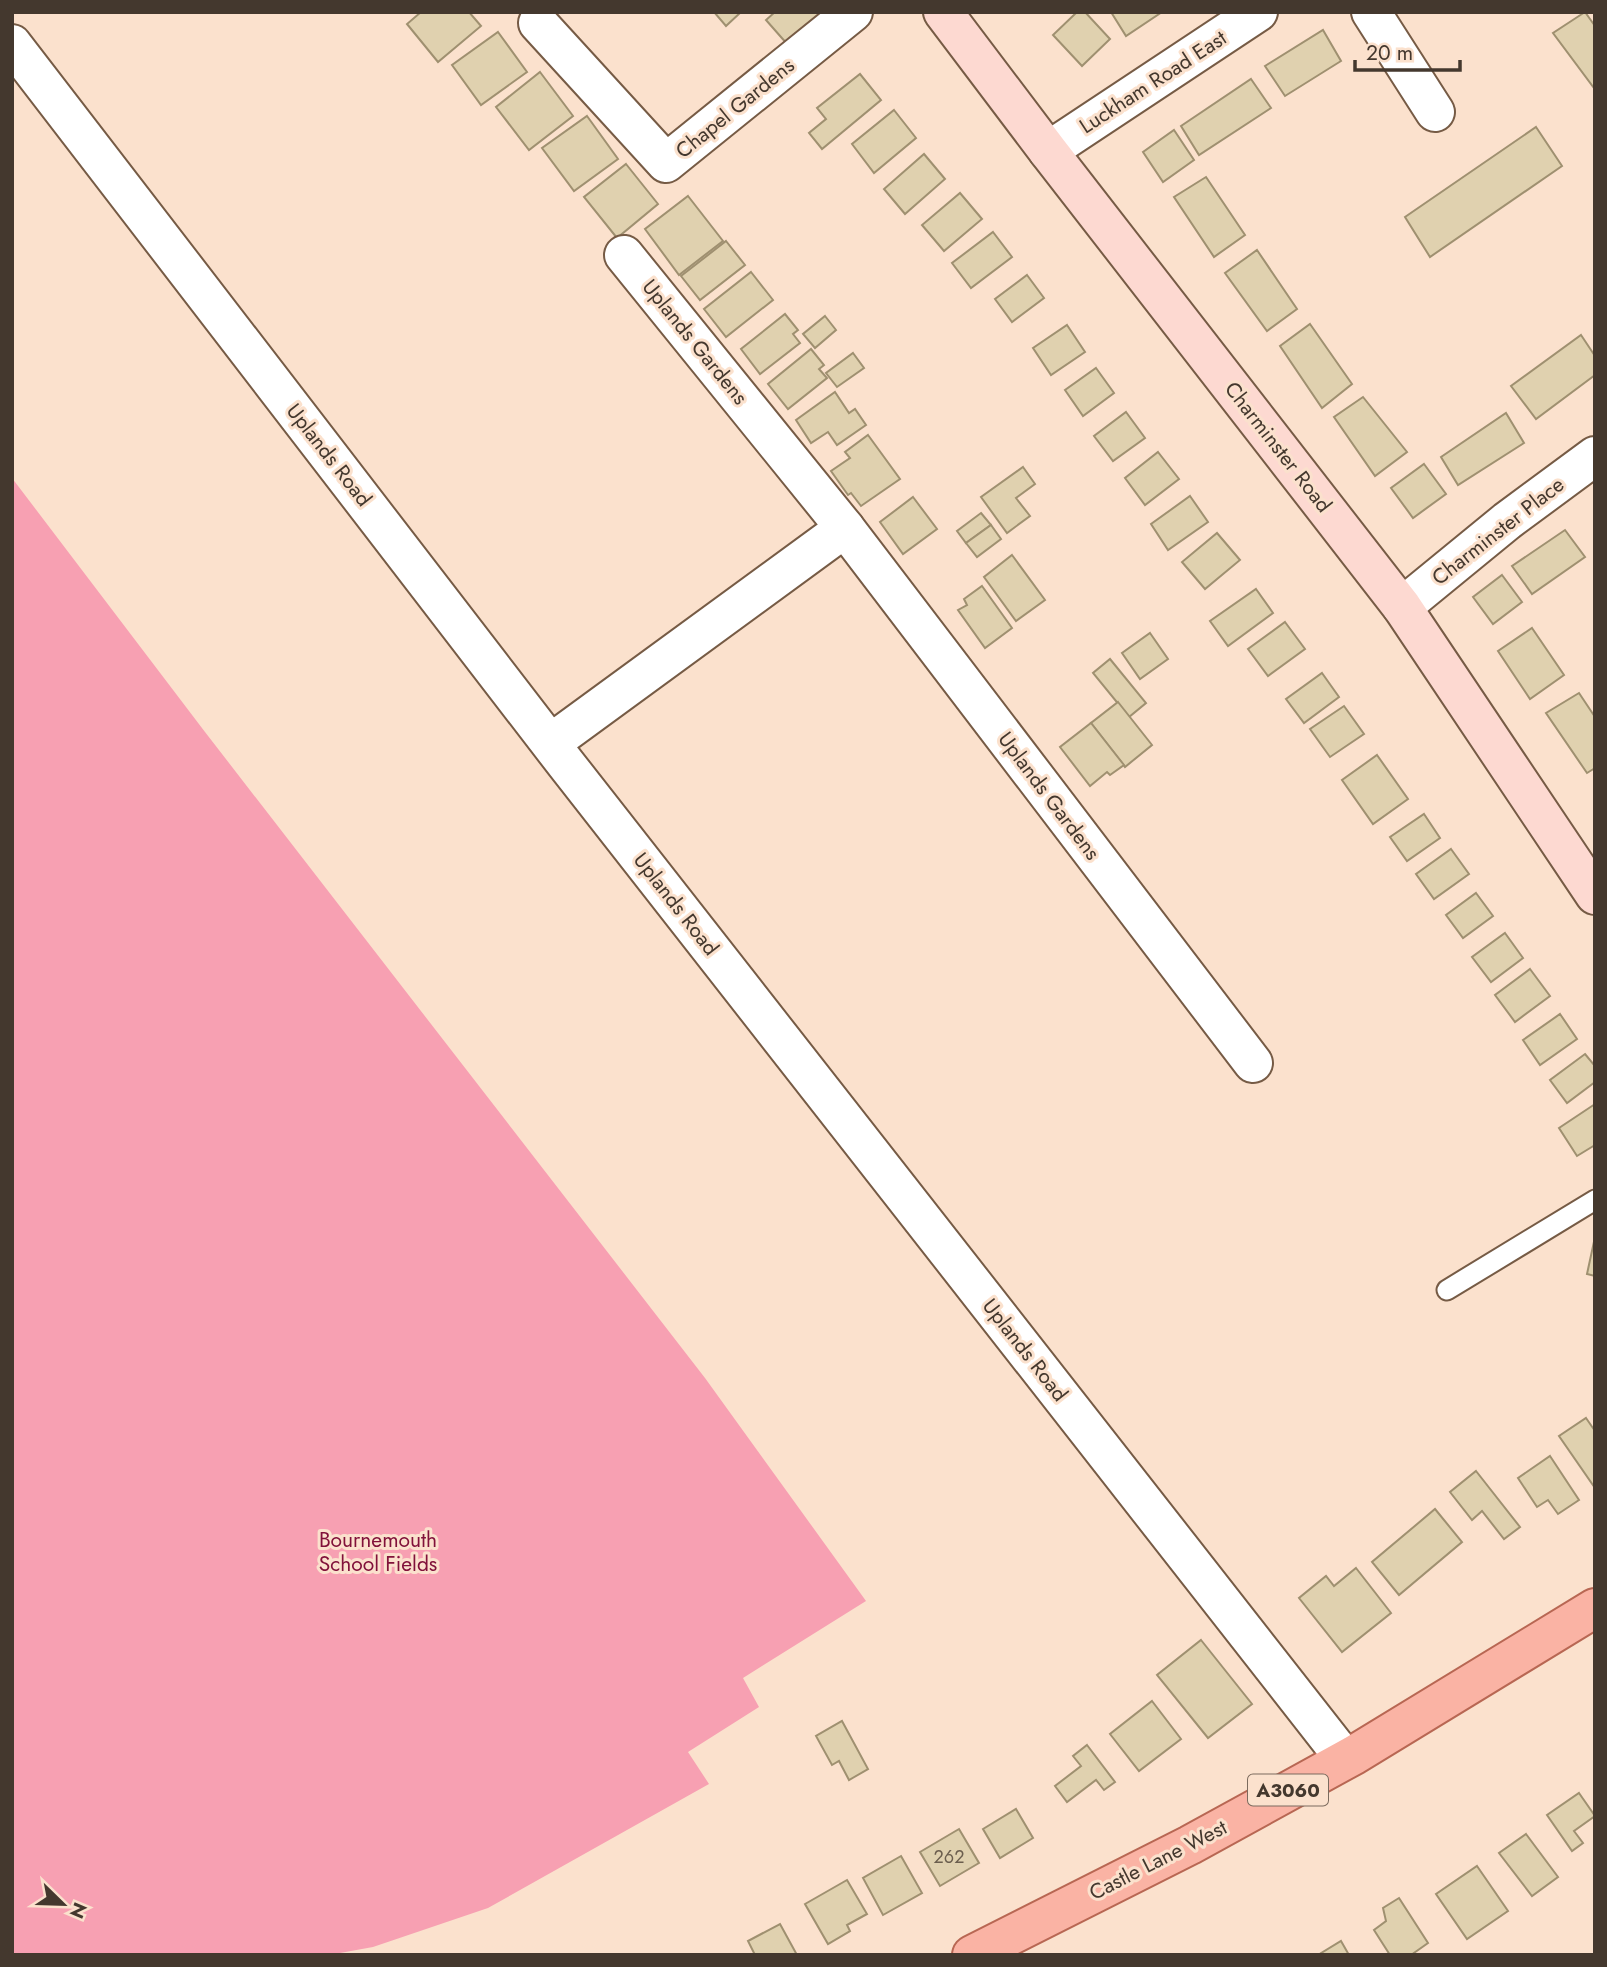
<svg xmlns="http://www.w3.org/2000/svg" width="1607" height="1967" font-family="Jost,sans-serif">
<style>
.green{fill:#f7a0b2}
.building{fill:#e0d1af;stroke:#9f9070;stroke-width:2}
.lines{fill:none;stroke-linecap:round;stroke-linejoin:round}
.lane-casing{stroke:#765b45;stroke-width:23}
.street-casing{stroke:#765b45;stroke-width:42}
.secondary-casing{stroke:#765b45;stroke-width:42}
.primary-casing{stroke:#b86753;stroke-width:42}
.lane{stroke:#fff;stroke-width:19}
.street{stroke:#fff;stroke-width:38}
.secondary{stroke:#fdd9d1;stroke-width:38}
.primary{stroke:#fab3a4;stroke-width:38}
.labels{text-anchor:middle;stroke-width:6;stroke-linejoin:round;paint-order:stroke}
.number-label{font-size:18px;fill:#6b5e4e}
.shield{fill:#fbe1cd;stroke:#7b6b5e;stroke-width:2}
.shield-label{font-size:19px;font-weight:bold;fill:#44382e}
.street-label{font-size:21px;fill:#44382e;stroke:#fbe1cd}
.park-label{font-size:21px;fill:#81113a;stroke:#fbe1cd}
</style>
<rect width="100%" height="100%" fill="#fbe1cd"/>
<!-- green -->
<path class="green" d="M12,478L205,732L705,1378L866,1601L743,1678L759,1707L688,1752L709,1784L488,1908L373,1947L329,1955H12Z"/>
<!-- building -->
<g class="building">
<path d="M421,12H469L481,26L438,62L407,24Z"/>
<path d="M714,12H741L726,26Z"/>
<path d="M775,12H818L821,15L788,45L766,20Z"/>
<path d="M1077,12H1085L1110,39L1082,66L1053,35Z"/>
<path d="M1111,12H1162L1126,36Z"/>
<path d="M1585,12L1595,26L1594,88L1553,33Z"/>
<path d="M1323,30L1341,61L1285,96L1265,66Z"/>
<path d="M498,32L527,72L481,105L452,65Z"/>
<path d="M540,72L573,116L529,150L496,107Z"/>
<path d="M860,74L881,100L822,149L809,133L826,119L817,108Z"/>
<path d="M1251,79L1271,108L1199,155L1181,126Z"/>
<path d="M894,110L916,138L874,173L852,144Z"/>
<path d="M587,116L618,159L574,191L542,148Z"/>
<path d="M1536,127L1562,166L1430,257L1405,217Z"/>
<path d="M1174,130L1194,160L1163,182L1143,152Z"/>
<path d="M924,154L945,179L905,214L884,189Z"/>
<path d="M626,164L658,204L617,238L584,197Z"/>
<path d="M1206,177L1245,235L1214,257L1174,197Z"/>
<path d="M960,193L982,219L944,251L922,225Z"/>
<path d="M688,196L723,241L679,275L645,229Z"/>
<path d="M993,232L1012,257L971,288L952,263Z"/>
<path d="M726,241L745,265L700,300L681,276Z"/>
<path d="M1257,250L1297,309L1267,331L1225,273Z"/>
<path d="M751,272L773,300L726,337L704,309Z"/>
<path d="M1027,275L1044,298L1012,322L995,299Z"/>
<path d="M785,314L798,330L793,334L800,343L760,374L741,349Z"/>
<path d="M825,316L836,330L815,348L803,334Z"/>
<path d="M1310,324L1352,384L1322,408L1280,346Z"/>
<path d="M1067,325L1085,352L1051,375L1033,348Z"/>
<path d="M1581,335L1595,356V375L1536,419L1511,386Z"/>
<path d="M811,349L824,365L819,369L827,378L788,409L768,384Z"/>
<path d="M853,353L864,368L837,387L826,373Z"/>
<path d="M1096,368L1114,393L1083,416L1065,390Z"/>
<path d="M835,392L849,413L855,409L866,425L837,445L828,432L811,443L796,420Z"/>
<path d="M1363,397L1407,452L1375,476L1334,417Z"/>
<path d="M1126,412L1145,438L1113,461L1094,436Z"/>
<path d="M1506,413L1524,443L1458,485L1441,457Z"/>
<path d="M868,435L900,479L861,506L851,493L848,495L831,471L850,458L845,452Z"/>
<path d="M1158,452L1179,479L1145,505L1125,478Z"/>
<path d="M1424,464L1446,494L1413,518L1391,488Z"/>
<path d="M1023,467L1035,484L1016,498L1030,516L1007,533L981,497Z"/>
<path d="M1190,496L1208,522L1168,550L1151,524Z"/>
<path d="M913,497L937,529L903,554L880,522Z"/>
<path d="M981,513L991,525L966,543L957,531Z"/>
<path d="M991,525L1001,539L977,557L966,543Z"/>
<path d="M1565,530L1585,557L1532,594L1512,566Z"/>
<path d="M1217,533L1240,560L1205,589L1182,562Z"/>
<path d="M1012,555L1045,600L1016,621L984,577Z"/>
<path d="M1502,575L1522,602L1493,624L1473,597Z"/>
<path d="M982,586L1012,628L985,648L958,610L967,605L964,599Z"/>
<path d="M1256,589L1273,613L1228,646L1210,621Z"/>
<path d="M1285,622L1305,649L1268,676L1248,649Z"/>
<path d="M1532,628L1564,675L1530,699L1498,651Z"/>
<path d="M1150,633L1168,659L1140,679L1122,653Z"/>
<path d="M1110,659L1146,703L1129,717L1093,673Z"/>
<path d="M1322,673L1339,697L1304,723L1286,699Z"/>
<path d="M1579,693L1595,717V768L1587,773L1546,713Z"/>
<path d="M1118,702L1152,745L1125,767L1091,723Z"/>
<path d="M1344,706L1364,734L1330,757L1310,729Z"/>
<path d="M1091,723L1124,765L1110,775L1107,772L1090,786L1060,747Z"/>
<path d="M1377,755L1408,799L1373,824L1342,780Z"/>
<path d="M1424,814L1440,838L1407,861L1390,837Z"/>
<path d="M1451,849L1469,874L1434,899L1416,874Z"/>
<path d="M1476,893L1493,916L1463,938L1446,915Z"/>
<path d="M1505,933L1523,958L1491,982L1472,957Z"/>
<path d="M1530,969L1550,996L1515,1022L1495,995Z"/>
<path d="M1560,1014L1577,1039L1540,1065L1523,1040Z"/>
<path d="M1585,1054L1595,1066V1082L1567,1103L1550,1080Z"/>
<path d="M1595,1104V1145L1577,1156L1559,1128Z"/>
<path d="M1595,1237V1276L1587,1274Z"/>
<path d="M1586,1418L1595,1431V1488L1559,1436Z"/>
<path d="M1550,1456L1579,1500L1558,1514L1548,1500L1537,1507L1518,1478Z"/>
<path d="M1476,1471L1520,1527L1504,1539L1482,1511L1472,1520L1450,1492Z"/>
<path d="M1435,1509L1462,1542L1399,1595L1372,1562Z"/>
<path d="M1356,1568L1391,1613L1342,1652L1299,1598L1326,1576L1334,1586Z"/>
<path d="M1201,1640L1252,1704L1208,1738L1157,1675Z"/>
<path d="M1152,1701L1181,1739L1139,1771L1110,1734Z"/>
<path d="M842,1721L868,1769L849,1780L839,1761L832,1765L816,1736Z"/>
<path d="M1087,1745L1115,1782L1104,1790L1096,1780L1067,1802L1055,1786L1081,1766L1073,1756Z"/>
<path d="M1579,1793L1595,1816L1574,1831L1583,1843L1572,1851L1547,1815Z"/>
<path d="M1016,1809L1033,1838L1000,1858L983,1829Z"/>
<path d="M959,1829L979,1863L940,1886L920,1852Z"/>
<path d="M1526,1834L1558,1877L1532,1896L1499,1853Z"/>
<path d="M901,1856L922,1893L883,1915L863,1878Z"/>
<path d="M1477,1866L1508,1911L1467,1939L1436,1894Z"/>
<path d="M847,1880L867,1914L847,1925L850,1931L828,1944L805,1904Z"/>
<path d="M1399,1898L1428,1943L1411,1955H1390L1374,1930L1386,1921L1383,1908Z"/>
<path d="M780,1924L797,1955H755L748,1941Z"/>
<path d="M1341,1941L1349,1955H1318Z"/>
</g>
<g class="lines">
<!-- lane casing -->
<g class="lane-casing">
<path id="lane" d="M1447,1290L1595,1200"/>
</g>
<!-- street casing -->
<g class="street-casing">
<g id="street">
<path d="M1371,12L1435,112"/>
<path d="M538,23L666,163L853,12"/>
<path d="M12,44L566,764L1345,1759"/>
<path d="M1048,151L1258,12"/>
<path d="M624,255L845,528L1253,1063"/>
<path d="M1402,607L1507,521L1595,456"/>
<path d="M551,743L845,528"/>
</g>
</g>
<!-- secondary casing -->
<g class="secondary-casing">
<path id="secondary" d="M943,12L1048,151L1402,607L1595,895"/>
</g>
<!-- primary casing -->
<g class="primary-casing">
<path id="primary" d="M972,1955L1190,1845L1354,1755L1595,1608"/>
</g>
<!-- lane -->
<use href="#lane" class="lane"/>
<!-- street -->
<use href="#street" class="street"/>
<!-- secondary -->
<use href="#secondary" class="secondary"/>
<!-- primary -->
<use href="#primary" class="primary"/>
</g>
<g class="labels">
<!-- number labels -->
<g class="number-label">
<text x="949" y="1863">262</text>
</g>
<!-- shield labels -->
<rect class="shield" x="1248" y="1774.5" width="80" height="31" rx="5"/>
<g class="shield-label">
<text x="1288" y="1797">A3060</text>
</g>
<!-- street labels -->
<g class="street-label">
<text transform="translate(1153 82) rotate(-33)" y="7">Luckham Road East</text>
<text transform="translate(735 108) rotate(-39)" y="7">Chapel Gardens</text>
<text transform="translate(695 342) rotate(51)" y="7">Uplands Gardens</text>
<text transform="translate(1278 447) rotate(52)" y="7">Charminster Road</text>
<text transform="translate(329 455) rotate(52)" y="7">Uplands Road</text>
<text transform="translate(1498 531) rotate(-38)" y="7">Charminster Place</text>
<text transform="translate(1049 796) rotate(53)" y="7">Uplands Gardens</text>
<text transform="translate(676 904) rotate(52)" y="7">Uplands Road</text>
<text transform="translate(1025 1350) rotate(52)" y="7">Uplands Road</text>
<text transform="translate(1158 1860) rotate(-27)" y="7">Castle Lane West</text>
</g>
<!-- park labels -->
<g class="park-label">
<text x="378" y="1547">Bournemouth<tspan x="378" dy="24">School Fields</tspan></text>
</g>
</g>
<!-- border -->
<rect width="1607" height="1967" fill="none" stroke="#44382e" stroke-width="28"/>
<!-- north arrow -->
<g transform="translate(63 1904) rotate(113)" stroke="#fbe1cd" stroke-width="5" paint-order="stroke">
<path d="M0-5L12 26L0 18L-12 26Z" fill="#44382e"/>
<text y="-10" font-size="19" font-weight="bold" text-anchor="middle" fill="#44382e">N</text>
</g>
<!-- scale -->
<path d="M1355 60v10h105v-10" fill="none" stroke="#44382e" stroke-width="3.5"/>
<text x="1366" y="60" font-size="21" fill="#44382e" stroke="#fbe1cd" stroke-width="5" paint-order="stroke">20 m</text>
</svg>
